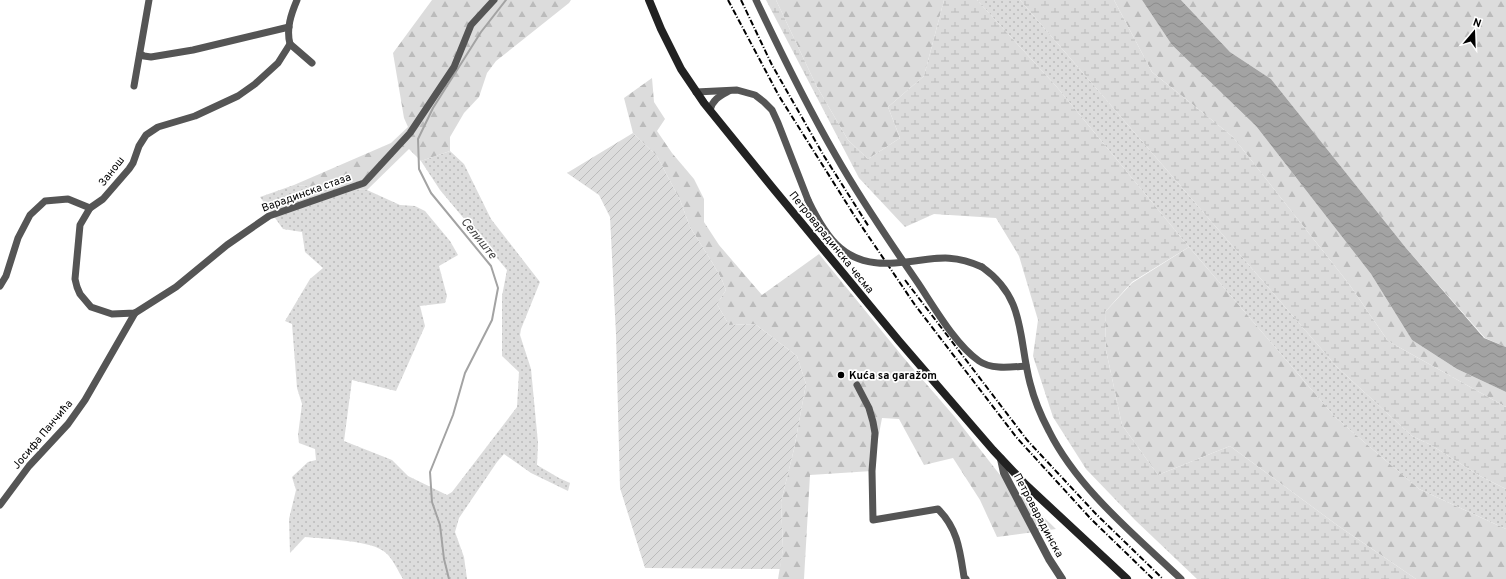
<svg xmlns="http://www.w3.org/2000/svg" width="1506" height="579" font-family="Overpass,sans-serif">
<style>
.grass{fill:url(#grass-dots)}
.forest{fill:url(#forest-firs)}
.wetland{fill:url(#wetland-marsh)}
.garden{fill:url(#garden-furrows)}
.water{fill:url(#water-waves)}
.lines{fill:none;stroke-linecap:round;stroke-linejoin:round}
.stream{stroke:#a3a3a3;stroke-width:2}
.minor{stroke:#555;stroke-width:7}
.tertiary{stroke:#555;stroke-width:8}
.secondary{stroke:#222;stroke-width:8}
.rail{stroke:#000;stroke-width:2;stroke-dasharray:6 2 1 2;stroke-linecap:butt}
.minor-bridge{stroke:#555;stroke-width:7}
.poi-dot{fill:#000;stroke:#fff;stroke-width:1.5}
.labels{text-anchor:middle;stroke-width:3.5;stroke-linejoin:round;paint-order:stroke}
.street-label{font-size:11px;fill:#000;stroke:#fff}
.poi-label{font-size:11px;font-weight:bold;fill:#000;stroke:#fff;text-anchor:start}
.water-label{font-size:12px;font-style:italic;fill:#444;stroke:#fff}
</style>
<defs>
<pattern id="grass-dots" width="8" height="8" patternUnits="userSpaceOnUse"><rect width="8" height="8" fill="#dcdcdc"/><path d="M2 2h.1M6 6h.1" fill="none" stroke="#bbb" stroke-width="1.8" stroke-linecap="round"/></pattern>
<pattern id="forest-firs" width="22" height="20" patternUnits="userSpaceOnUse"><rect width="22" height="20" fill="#dcdcdc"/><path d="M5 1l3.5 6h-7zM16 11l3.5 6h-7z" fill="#bbb"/></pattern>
<pattern id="wetland-marsh" width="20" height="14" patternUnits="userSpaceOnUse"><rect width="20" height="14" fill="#dcdcdc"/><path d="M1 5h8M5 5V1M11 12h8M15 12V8" fill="none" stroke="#bbb"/></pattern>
<pattern id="garden-furrows" width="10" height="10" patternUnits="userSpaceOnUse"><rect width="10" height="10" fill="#dcdcdc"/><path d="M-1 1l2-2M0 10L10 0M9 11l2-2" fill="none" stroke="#bbb"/></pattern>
<pattern id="water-waves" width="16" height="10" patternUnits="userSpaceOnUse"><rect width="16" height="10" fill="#a3a3a3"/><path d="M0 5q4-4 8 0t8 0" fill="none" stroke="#8b8b8b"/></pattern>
</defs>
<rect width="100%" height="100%" fill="#fff"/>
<!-- grass -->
<g class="grass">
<path d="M977,0H1020L1337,367L1412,436L1431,445L1480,476L1506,489V529L1419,489L1335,417L1189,247L1056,86Z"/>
<path d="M450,151L464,164L491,219L540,282L521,329L520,335L531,369L538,443L537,465L559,478L570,483L568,491L531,473L504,454L497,462L459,518L455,532L464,557L467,579H403C398,571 393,559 386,553C373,540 323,539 305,537L290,553L289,519L296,490L292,477L308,462L316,460L315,449L299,443L298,435L302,404L297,388L292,324L285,321L310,279L323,268L305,252L302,232L283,229L260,197L294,185L367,190L400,205L415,206L425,211L450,241L458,255L439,266L447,296L445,303L420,306L425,326L396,391L352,380L344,441L392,460L408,476L447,495L452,492L517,407L519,372L502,356V296L507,270L440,190L421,161Z"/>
</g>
<!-- forest -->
<g class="forest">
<path d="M432,0H571L569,3L496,61L487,73L479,97L464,113L450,137V151L421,161L409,149L367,190L294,185L391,143L408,127L404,118L393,53Z"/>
<path d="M776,0H944L924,76L888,107L900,138L868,159L848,140L816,85Z"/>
<path d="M1114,0H1142L1172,45L1256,126L1371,274L1412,340L1457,369L1506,392V407L1388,341L1349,284L1233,137L1152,72Z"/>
<path d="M1181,0H1506V347L1485,338L1406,248L1271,79L1230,52Z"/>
<path d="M652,78L654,102L665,119L657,131L672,153L694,179L704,199V222L719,245L762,295L819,254L903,357L954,416L1000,475L1056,529L997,537L980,500L953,458L924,465L899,419L882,418L872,471L810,475L804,579H778L783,549L781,502L794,449L806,384L797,356L755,324L729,325L717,304L726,290L722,280L712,262L690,227L680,200L657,156L633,133L624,98Z"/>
<path d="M1189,247L1335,417L1419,489L1506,529V579H1416L1337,525L1230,446L1158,475L1122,425L1106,350L1105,312L1132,283Z"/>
</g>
<!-- wetland -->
<g class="wetland">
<path d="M766,0H776L816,85L848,140L868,159L900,138L888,107L924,76L944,0H977L1056,86L1189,247L1132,282L1105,312L1106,350L1122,425L1158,475L1230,446L1337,525L1416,579H1197L1135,520L1086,469L1053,417L1033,356L1038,320L1019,256L996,218L934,214L905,227L859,178Z"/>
<path d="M1020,0H1114L1152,72L1233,137L1349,284L1388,341L1506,407V489L1480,476L1431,445L1412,436L1337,367Z"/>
</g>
<!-- garden -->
<path class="garden" d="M633,133L657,156L680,200L690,227L712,262L722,280L726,290L717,304L729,325L755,324L797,356L806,384L794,449L781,502L783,549L780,569L645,568L620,488L616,334L610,217L599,195L567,173Z"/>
<!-- water -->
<path class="water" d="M1142,0H1181L1230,52L1271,79L1406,248L1484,338L1506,347V392L1457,369L1412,340L1371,274L1256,126L1172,45Z"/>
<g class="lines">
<!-- stream -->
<path class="stream" d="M449,579L444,559L440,525L432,502L430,472L453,415L465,373L492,320L498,288L491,266L431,193L419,169L418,139L433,108L481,32L506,0"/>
<!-- minor -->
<g class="minor">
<path d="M297,0C291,14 286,29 290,44L278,63L255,84L238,96L195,116L158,127L146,135L139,146L133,163L129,169L103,199L90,208L80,225L75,279L77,287L80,294L91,307L112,314L135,313L176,287L227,245L269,216L364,183L410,133L454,67L471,25L494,0"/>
<path d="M756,0C781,53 807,106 836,156C861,200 889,241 918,283C934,307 955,344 979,361C992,370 1011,367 1026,366"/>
<path d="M290,44L312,63"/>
<path d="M140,54L144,56L151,57L193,50L289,27"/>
<path d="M134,86L149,0"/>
<path d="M696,92L737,90L755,95L764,102L772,110L778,123L808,200"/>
<path d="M710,110C713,99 720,96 729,91"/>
<path d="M982,267C1026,298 1018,337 1030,383C1034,399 1041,416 1049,431C1078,489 1135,535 1181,579"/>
<path d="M0,286L6,276L18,238L30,215L45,201L68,199L90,208"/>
<path d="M857,385L869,408L873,422L875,433L872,471L873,520L938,509C958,529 960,551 964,577L966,579"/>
<path d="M0,505L29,466L68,424L85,400L135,313"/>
</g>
<!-- tertiary -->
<path class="tertiary" d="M1001,459L1004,473L1049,559L1062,579"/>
<!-- secondary -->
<path class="secondary" d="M649,0L661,29L681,69L704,103L772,187L899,341L993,450L1025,484L1127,579"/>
<!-- rail -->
<g class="rail">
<path d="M728,0L779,96L854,215L915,305L1017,438L1091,519L1153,579"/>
<path d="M741,0L772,65L824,156L869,227"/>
<path d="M905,280L1027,440L1096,514L1163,579"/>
</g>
<!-- minor-bridge -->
<path class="minor-bridge" d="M808,200C827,240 846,267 895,263C930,261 947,251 982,267"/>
</g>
<!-- markers -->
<circle class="poi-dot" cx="841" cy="375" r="4"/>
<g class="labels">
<!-- street labels -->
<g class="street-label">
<text transform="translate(111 171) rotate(-52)" y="4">Занош</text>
<text transform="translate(306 192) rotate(-20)" y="4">Варадинска стаза</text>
<text transform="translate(832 242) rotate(51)" y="4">Петроварадинска чесма</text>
<text transform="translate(42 434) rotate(-50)" y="4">Јосифа Панчића</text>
<text transform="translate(1039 515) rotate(62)" y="4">Петроварадинска</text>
</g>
<!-- poi labels -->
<g class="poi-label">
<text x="849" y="379">Kuća sa garažom</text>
</g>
<!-- water labels -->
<g class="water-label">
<text transform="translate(479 238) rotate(51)" y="4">Селиште</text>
</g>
</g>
<!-- north arrow -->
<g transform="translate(1474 32) rotate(19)" stroke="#ffffff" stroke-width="3" paint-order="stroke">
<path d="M0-3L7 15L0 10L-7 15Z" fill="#000000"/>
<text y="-6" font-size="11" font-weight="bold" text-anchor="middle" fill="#000000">N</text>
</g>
</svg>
